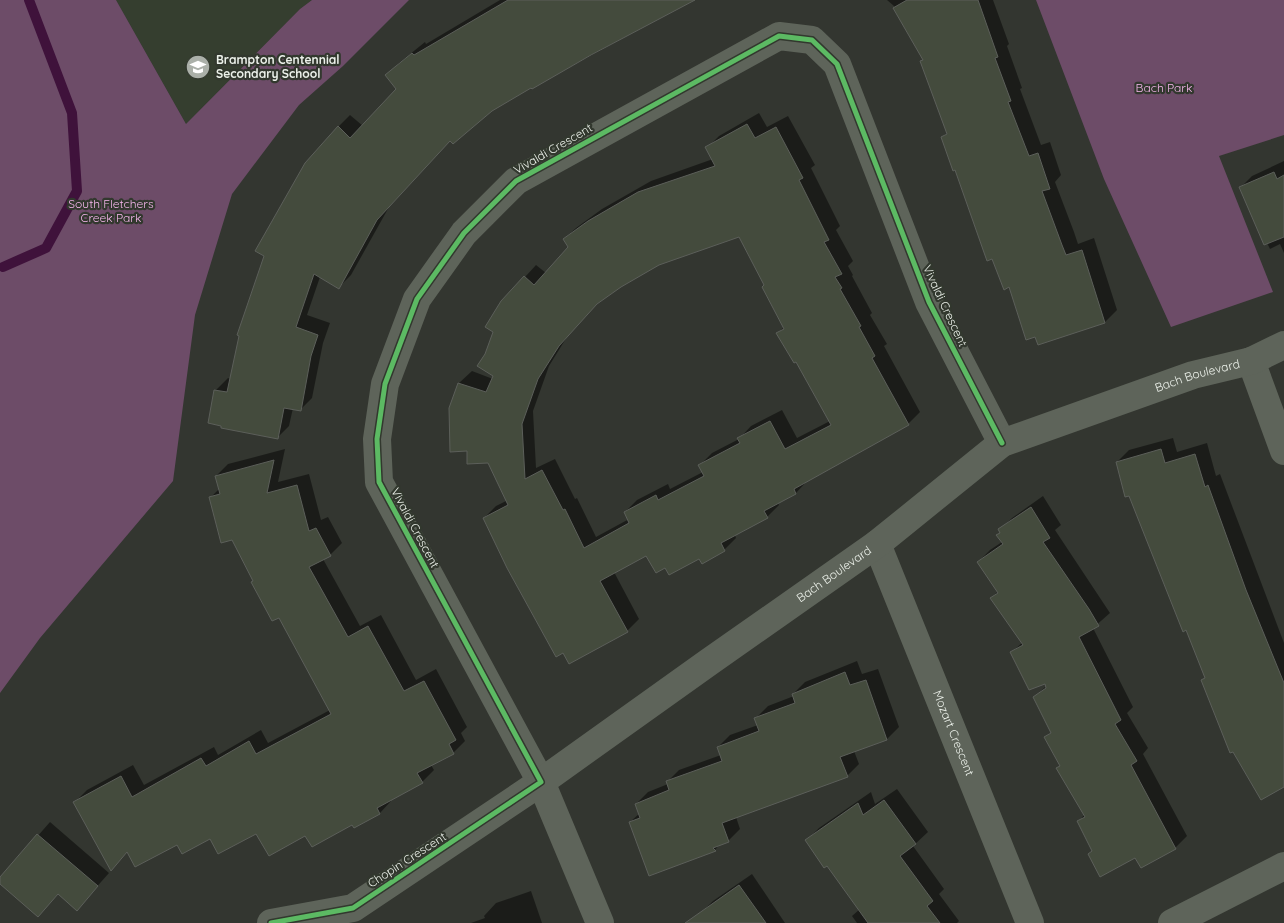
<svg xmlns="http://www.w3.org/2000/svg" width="1284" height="923" font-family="Quicksand,sans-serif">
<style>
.built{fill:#353e2f}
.green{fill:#6d4c68}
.shadow{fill:#0007;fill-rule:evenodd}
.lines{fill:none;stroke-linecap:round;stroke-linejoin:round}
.stream{stroke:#3f123b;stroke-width:10}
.building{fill:#444b3d;stroke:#5c5f5a;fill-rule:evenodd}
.minor{stroke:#5e645a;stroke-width:28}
.cycleway-casing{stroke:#32382e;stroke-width:8}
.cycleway{stroke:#5cba63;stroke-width:5}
.labels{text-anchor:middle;stroke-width:4.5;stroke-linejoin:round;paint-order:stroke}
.poi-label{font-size:12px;font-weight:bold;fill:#ecf1ea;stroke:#32382e;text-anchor:start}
.park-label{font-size:12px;fill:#f8b8ef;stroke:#32382e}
.street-label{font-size:12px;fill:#ecf1ea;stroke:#32382e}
</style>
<rect width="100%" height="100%" fill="#333630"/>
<!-- built -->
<path class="built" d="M116,0H312L300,9L186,124Z"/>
<!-- green -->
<g class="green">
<path d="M0,0H116L186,124L300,9L312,0H409L343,66L299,105L232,194L195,315L173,481L40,638L0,693Z"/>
<path d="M1036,0H1284V135L1219,156L1273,292L1171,327L1104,179Z"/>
</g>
<!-- shadow -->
<g class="shadow">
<path d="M500,0H692L532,88L531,86L492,110L451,139L389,207L351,275L339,287L320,277L307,315L330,323L323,343L312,398L300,410L293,408L289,426L277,438L209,422L216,390L228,378L231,379L338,127L350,115L363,126L398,89L387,75L399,63L425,42L426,44Z"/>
<path d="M887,0H993L1009,44L1007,46L1022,88L1020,89L1041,145L1050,142L1061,175L1055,182L1074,232L1078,244L1094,238L1117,310L1105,322L1039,344L1010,286L942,137L948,132L924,59L894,6Z"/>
<path d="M759,113L767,127L788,116L815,165L811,168L840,226L836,230L853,261L848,266L853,275L852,276L872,313L870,315L887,344L884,346L920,412L908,424L808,480L796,493L778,502L779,505L767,517L735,535L736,538L724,550L666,567L647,554L614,572L639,619L627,631L484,518L496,506L508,500L489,462L468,450L450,409L459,383L472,371L493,379L525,277L536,265L546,273L570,247L564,239L576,228L602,209L651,181L713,159L707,148L719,136ZM740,235L765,285L784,327L778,333L797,360L830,421L797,438L782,410L751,426L739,439L712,453L700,465L703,472L670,489L668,484L637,500L625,512L629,519L596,537L577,498L575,499L555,459L536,468L533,411L549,366L570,332L599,301L620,286L658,264Z"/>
<path d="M1284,161V253L1280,244L1270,249L1240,188L1252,176Z"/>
<path d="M1173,438L1177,452L1207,443L1216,476L1220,474L1284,643V786L1202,680L1206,677L1117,462L1129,450Z"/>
<path d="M285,449L278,482L309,474L321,520L328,517L342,543L330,555L323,559L360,626L381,615L416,680L436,669L467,727L461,733L465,741L453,753L431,765L434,770L422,782L390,799L391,801L380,813L354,826L353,824L306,834L256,832L210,837L128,851L111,869L75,802L87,790L133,765L144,785L214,747L218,755L261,730L268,743L330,710L279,616L254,580L210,498L220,488L216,476L228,464Z"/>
<path d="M1043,496L1061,525L1055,530L1110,613L1093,628L1133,707L1127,713L1148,748L1143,754L1187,836L1175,848L1135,856L1093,850L1079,821L1085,814L1058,768L1061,765L1046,737L1051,732L1034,698L1047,685L1012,652L1023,642L992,598L998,591L978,562L990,550L1002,542L1000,530L1012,518Z"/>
<path d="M857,661L862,674L878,669L899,727L887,739L854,751L859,764L847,776L736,817L740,829L728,841L721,843L715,850L650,875L630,822L640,813L636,804L648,792L668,784L667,782L679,770L721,755L718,747L730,735L758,725L756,718L768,706L794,696L793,694L805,682Z"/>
<path d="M897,789L928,832L913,846L944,889L939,894L959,921L957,923H857L852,916L860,909L827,865L807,840L819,828L871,792L875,804Z"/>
<path d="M50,822L109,873L77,909L59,893L38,915L0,883V879Z"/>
<path d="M752,874L785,923H708L701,913L713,901Z"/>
<path d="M531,891L542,923H471L485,918L484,916L496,903Z"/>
</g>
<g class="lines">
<!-- stream -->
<path class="stream" d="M3,267L46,248L77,191L72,113L29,0"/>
</g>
<!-- building -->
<g class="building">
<path d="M508,0H695L591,55L532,89L531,88L492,111L453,144L450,141L377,220L339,289L314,274L296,327L318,335L311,356L301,411L284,408L278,439L221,428V426L208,423L214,390L227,392L239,336L237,335L264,256L255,251L305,163L338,126L350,138L396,89L385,75L412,53L414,55Z"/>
<path d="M907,0H978L998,57L995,58L1011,101L1008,102L1029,156L1038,153L1050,189L1042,191L1062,245L1066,255L1082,250L1105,323L1038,345L1035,337L1026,340L1009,287L1004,290L992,259L987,261L955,170L953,171L941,137L947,134L920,61L923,60L893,8Z"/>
<path d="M747,124L755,138L776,127L803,178L799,180L829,240L824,242L842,274L835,277L842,288L840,289L861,326L859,327L875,356L872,358L909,425L794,489L796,494L764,511L768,518L721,543L725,551L702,564L699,559L669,575L665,568L656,573L646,556L600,581L628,632L569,664L563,653L556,657L507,568L483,518L508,505L488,463L467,464V451L450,452L449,408L458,383L486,392L493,376L477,366L485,354L493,332L485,327L501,301L524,276L534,285L568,247L563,239L588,221L638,192L715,166L705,147ZM739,237L764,285L762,287L784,329L776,333L794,363L796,362L831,425L785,449L770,421L737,438L740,443L698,465L704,476L658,500L656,495L624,512L629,523L584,548L565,509L563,510L542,470L525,479L522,424L538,379L559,346L597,304L621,287L659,265Z"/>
<path d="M1274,172L1277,179L1284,175V237L1264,245L1239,187Z"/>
<path d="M1161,449L1165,463L1195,454L1205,487L1208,485L1246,590L1284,683V787L1261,800L1233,752L1230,753L1201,680L1205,678L1186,630L1183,632L1129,496L1125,497L1116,462Z"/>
<path d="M274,460L267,493L297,485L309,531L316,528L331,556L309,567L348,637L368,626L404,691L424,681L456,740L449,744L454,754L417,773L423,783L377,808L380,814L354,828L352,825L312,847L305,836L269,856L256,834L218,854L210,839L182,854L177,845L135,867L127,852L111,871L73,802L121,776L132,797L201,758L206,766L249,741L256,754L331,714L279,618L272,621L251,582L253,581L232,540L221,543L209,497L220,494L215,476Z"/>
<path d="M1031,507L1050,538L1043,542L1089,609L1099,626L1079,637L1121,720L1115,724L1137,761L1131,765L1176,849L1141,868L1135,858L1100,877L1088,854L1092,851L1077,821L1085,817L1056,768L1060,766L1044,737L1051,733L1033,697L1046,688L1045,684L1029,690L1010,652L1023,645L990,598L998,593L977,562L1003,544L996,535L1000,533L998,529Z"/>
<path d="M845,672L850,685L866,680L887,740L840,757L848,777L722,823L729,842L713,848L716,851L649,876L629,822L640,818L635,804L669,790L666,781L722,761L717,747L759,731L754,718L795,703L792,694Z"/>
<path d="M884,800L916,844L900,856L933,901L927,906L940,923H868L827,866L824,868L805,840L858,803L863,815Z"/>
<path d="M37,834L98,886L77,911L58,894L38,917L0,884V877Z"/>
<path d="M739,885L766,923H685Z"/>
</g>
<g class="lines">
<!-- minor -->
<g class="minor">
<path d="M1251,361L1284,451"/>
<path id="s1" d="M877,544L1030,923"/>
<path d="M271,923L353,908L541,782L379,482L377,439L385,384L417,299L464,233L516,181L779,36L812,40L837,64L929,302L1002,443"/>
<path id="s2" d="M600,923L541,782L709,662L877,544L1002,443L1193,375L1251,361L1284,345"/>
<path d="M1172,923L1284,866"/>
</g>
<!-- cycleway casing -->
<g class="cycleway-casing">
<path id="cycleway" d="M271,923L353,908L541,782L379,482L377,439L385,384L417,299L464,233L516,181L779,36L812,40L837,64L929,302L1002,443"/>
</g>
<!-- cycleway -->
<use href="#cycleway" class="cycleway"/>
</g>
<!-- icons -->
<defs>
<g id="school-disc" transform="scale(1.25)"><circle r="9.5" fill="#abb0a9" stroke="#32382e"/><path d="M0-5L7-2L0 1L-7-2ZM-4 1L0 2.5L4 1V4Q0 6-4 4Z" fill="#fff"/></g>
</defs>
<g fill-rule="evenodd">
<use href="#school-disc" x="198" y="67"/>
</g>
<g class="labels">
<!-- poi labels -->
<g class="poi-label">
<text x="216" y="64">Brampton Centennial<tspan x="216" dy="14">Secondary School</tspan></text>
</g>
<!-- park labels -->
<g class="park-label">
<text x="1164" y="92">Bach Park</text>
<text x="111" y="208">South Fletchers<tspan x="111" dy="14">Creek Park</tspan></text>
</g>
<!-- street labels -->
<g class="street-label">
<text transform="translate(553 149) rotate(-30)" y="4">Vivaldi Crescent</text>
<text transform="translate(945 306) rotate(65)" y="4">Vivaldi Crescent</text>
<text dy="4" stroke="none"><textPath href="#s2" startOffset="932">Bach Boulevard</textPath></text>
<text transform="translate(415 528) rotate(62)" y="4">Vivaldi Crescent</text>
<text dy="4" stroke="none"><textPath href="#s2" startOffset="512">Bach Boulevard</textPath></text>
<text dy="4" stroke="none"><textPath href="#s1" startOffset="204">Mozart Crescent</textPath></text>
<text transform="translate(407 860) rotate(-33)" y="4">Chopin Crescent</text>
</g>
</g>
</svg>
